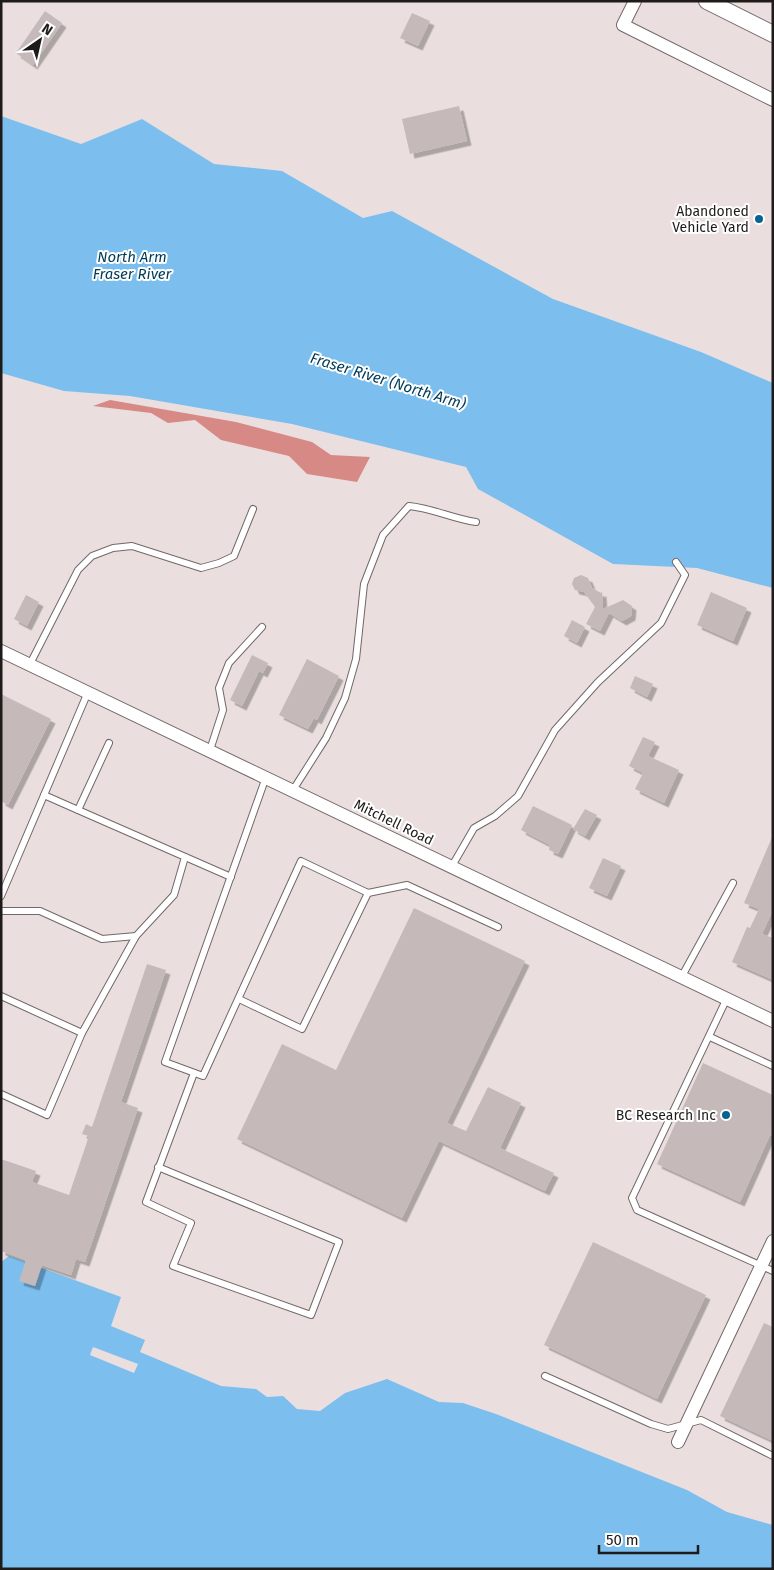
<svg xmlns="http://www.w3.org/2000/svg" width="774" height="1570" font-family="'Fira Sans',sans-serif">
<style>
.forest{fill:#d78986}
.water{fill:#7cbfef}
.pier{fill:#eadfde}
.building{fill:#c5bab9;filter:url(#shadow)}
.lines{fill:none;stroke-linecap:round;stroke-linejoin:round}
.service-casing{stroke:#726868;stroke-width:8}
.minor-casing{stroke:#726868;stroke-width:14}
.tertiary-casing{stroke:#726868;stroke-width:18}
.service{stroke:#fff;stroke-width:6}
.minor{stroke:#fff;stroke-width:12}
.tertiary{stroke:#fff;stroke-width:16}
.poi-dot{fill:#056393;stroke:#fff;stroke-width:2}
.labels{text-anchor:middle;stroke-width:4;stroke-linejoin:round;paint-order:stroke}
.poi-label{font-size:14px;fill:#1f1b1b;stroke:#fff;text-anchor:end}
.street-label{font-size:14px;fill:#1f1b1b;stroke:#fff}
.water-label{font-size:15px;font-style:italic;fill:#013a58;stroke:#fff}
</style>
<defs>
<filter id="shadow"><feDropShadow dx="4.5" dy="4.5" stdDeviation="0" flood-color="#0004"/></filter>
</defs>
<rect width="100%" height="100%" fill="#eadfde"/>
<!-- forest -->
<path class="forest" d="M110,400L236,422L312,442L331,455L370,457L357,482L307,474L289,456L221,440L195,420L168,423L151,413L93,406Z"/>
<!-- water -->
<g class="water">
<path d="M1,116L81,144L142,119L214,164L282,171L363,218L392,211L553,299L701,352L773,383V588L697,568L613,564L478,489L466,467L292,424L130,396L64,391L1,373Z"/>
<path d="M9,1256L121,1297L111,1326L145,1340L140,1352L221,1386L256,1389L267,1397L283,1396L297,1409L320,1411L345,1393L387,1379L439,1402L463,1403L496,1414L687,1490L727,1512L773,1525V1569H1V1262Z"/>
</g>
<!-- pier -->
<path class="pier" d="M93,1347L138,1364L134,1373L90,1355Z"/>
<!-- building -->
<g class="building">
<path d="M45,11L62,23L33,65L16,53Z"/>
<path d="M412,13L430,21L418,46L400,38Z"/>
<path d="M459,106L467,141L410,154L402,119Z"/>
<path d="M581,575L588,578L592,588L601,593L602,591L603,609L623,600L632,606L631,616L622,621L609,613L600,631L586,624L595,607L584,592L575,590L572,584L574,578Z"/>
<path d="M711,592L747,608L733,641L697,625Z"/>
<path d="M26,595L39,602L27,626L14,619Z"/>
<path d="M572,620L585,627L577,643L564,636Z"/>
<path d="M252,655L268,663L263,673L259,671L242,706L230,700Z"/>
<path d="M307,659L339,676L317,720L314,718L308,729L279,715Z"/>
<path d="M635,676L653,684L647,697L630,688Z"/>
<path d="M1,694L51,719L8,805L1,801Z"/>
<path d="M643,737L655,742L648,756L679,770L664,803L635,789L643,773L629,766Z"/>
<path d="M533,806L572,825L558,854L549,850L550,845L521,830Z"/>
<path d="M585,809L597,815L585,836L573,829Z"/>
<path d="M773,835V910L762,934L773,938V980L732,962L747,927L750,928L759,909L744,903Z"/>
<path d="M603,858L621,866L607,896L589,888Z"/>
<path d="M414,908L525,961L447,1123L466,1131L488,1087L521,1103L500,1148L554,1173L545,1191L439,1141L402,1218L237,1139L282,1044L336,1070Z"/>
<path d="M147,964L166,970L121,1102L138,1108L85,1262L76,1259L71,1275L42,1265L35,1286L19,1281L26,1260L1,1251V1159L36,1171L32,1182L69,1195L89,1136L82,1134L86,1124L92,1127Z"/>
<path d="M703,1063L773,1095V1136L770,1135L740,1202L657,1164Z"/>
<path d="M593,1242L706,1295L657,1399L544,1345Z"/>
<path d="M764,1323L773,1327V1441L720,1416Z"/>
</g>
<g class="lines">
<!-- service casing -->
<g class="service-casing">
<g id="service">
<path d="M30,664L78,570L92,556L113,548L132,546L201,568L219,563L234,556L253,509"/>
<path d="M109,743L78,810L231,877"/>
<path d="M210,750L223,710L219,688L229,663L262,627"/>
<path d="M266,777L165,1062L203,1076L301,861L368,893L407,885L498,927"/>
<path d="M293,790L326,738L345,698L356,659L364,584L383,535L409,506C432,508 453,519 476,522"/>
<path d="M44,795L78,810"/>
<path d="M452,866L474,828L495,816L518,796L555,730L598,682L661,623L685,575L676,562"/>
<path d="M1,896L88,692"/>
<path d="M1,911H40L102,939L136,936L174,895L185,857"/>
<path d="M682,976L733,883"/>
<path d="M1,996L82,1033L136,936"/>
<path d="M727,998L632,1198L637,1210L773,1271"/>
<path d="M239,999L302,1029L368,893"/>
<path d="M710,1037L773,1066"/>
<path d="M1,1094L47,1115L82,1033"/>
<path d="M158,1167L339,1242L311,1315L173,1266L191,1223L146,1202L194,1073"/>
<path d="M545,1376L651,1424L668,1429L701,1420L773,1456"/>
</g>
</g>
<!-- minor casing -->
<g class="minor-casing">
<g id="minor">
<path d="M635,1L623,25L773,100"/>
<path d="M1,651L773,1021"/>
<path d="M678,1442L773,1241"/>
</g>
</g>
<!-- tertiary casing -->
<g class="tertiary-casing">
<path id="tertiary" d="M707,1L773,34"/>
</g>
<!-- service -->
<use href="#service" class="service"/>
<!-- minor -->
<use href="#minor" class="minor"/>
<!-- tertiary -->
<use href="#tertiary" class="tertiary"/>
</g>
<!-- markers -->
<g class="poi-dot">
<circle cx="759" cy="219" r="5"/>
<circle cx="726" cy="1115" r="5"/>
</g>
<g class="labels">
<!-- poi labels -->
<g class="poi-label">
<text x="749" y="216">Abandoned<tspan x="749" dy="16">Vehicle Yard</tspan></text>
<text x="716" y="1120">BC Research Inc</text>
</g>
<!-- street labels -->
<g class="street-label">
<text transform="translate(394 822) rotate(26)" y="5">Mitchell Road</text>
</g>
<!-- water labels -->
<g class="water-label">
<text x="132" y="262">North Arm<tspan x="132" dy="17">Fraser River</tspan></text>
<text transform="translate(388 381) rotate(17)" y="5">Fraser River (North Arm)</text>
</g>
</g>
<!-- border -->
<rect width="774" height="1570" fill="none" stroke="#1f1b1b" stroke-width="5"/>
<!-- north arrow -->
<g transform="translate(40 40) rotate(34)" stroke="#ffffff" stroke-width="4" paint-order="stroke">
<path d="M0-4L9 19L0 12L-9 19Z" fill="#1f1b1b"/>
<text y="-8" font-size="14" font-weight="bold" text-anchor="middle" fill="#1f1b1b">N</text>
</g>
<!-- scale -->
<path d="M599 1545v8h99v-8" fill="none" stroke="#1f1b1b" stroke-width="2.5"/>
<text x="606" y="1545" font-size="15" fill="#1f1b1b" stroke="#ffffff" stroke-width="4" paint-order="stroke">50 m</text>
</svg>
